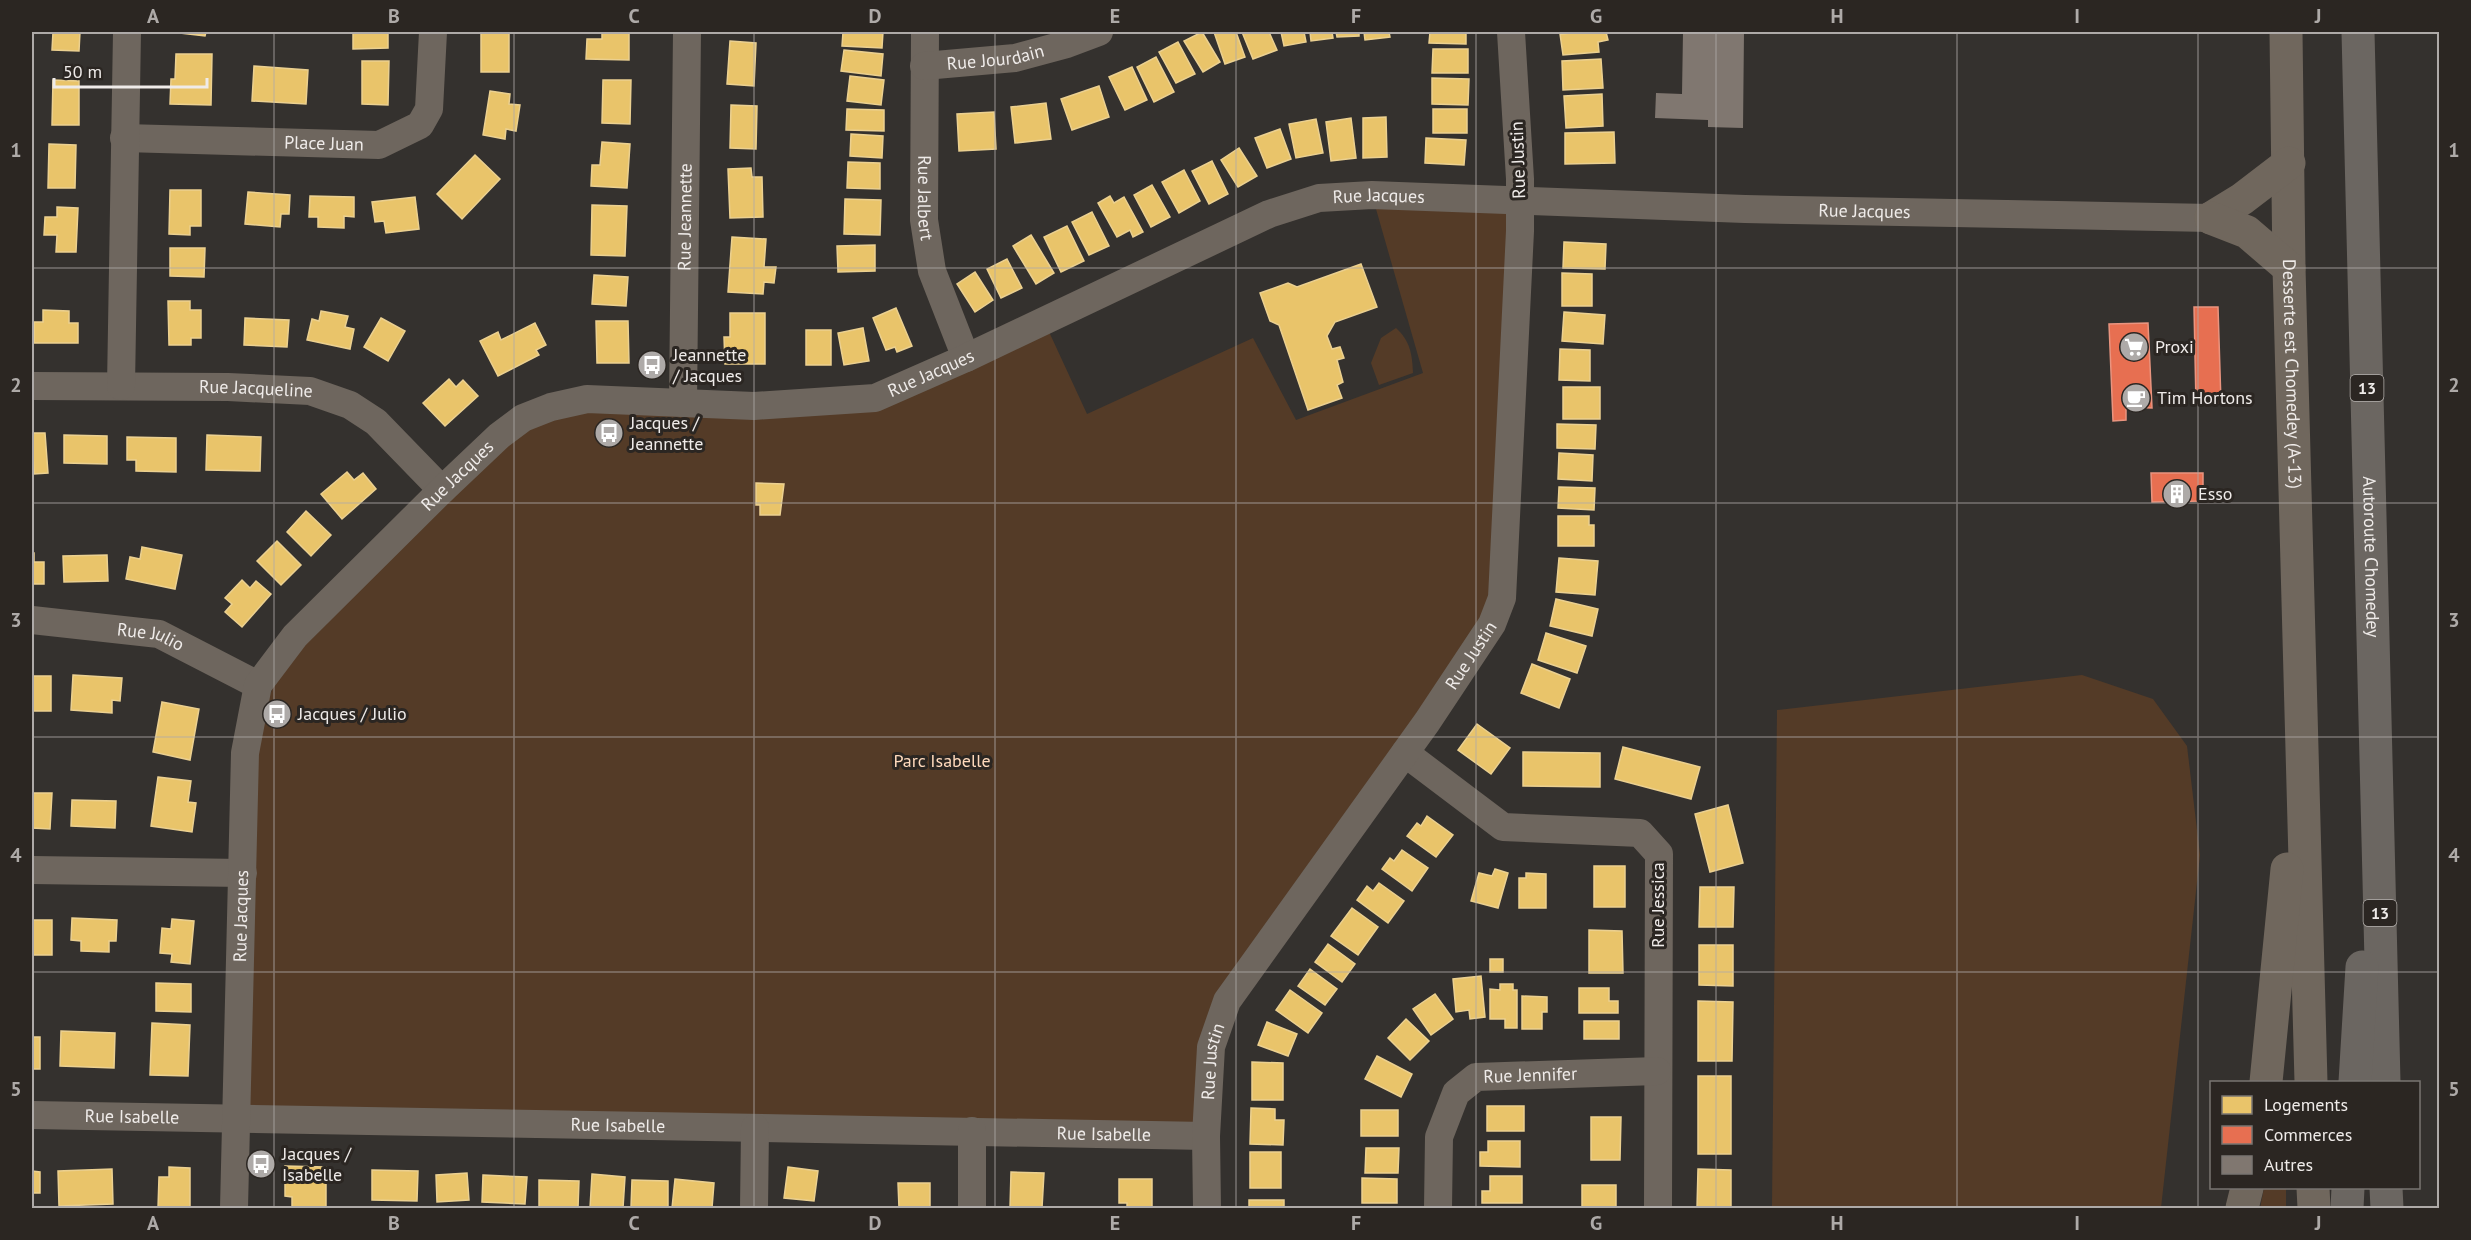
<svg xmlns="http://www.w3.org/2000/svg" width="2471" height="1240" font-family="'PT Sans',sans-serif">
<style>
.green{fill:#543b27}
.homes{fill:#e9c46a;stroke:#ebd090;stroke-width:1.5}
.shops{fill:#e76f51;stroke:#e9947f;stroke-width:1.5}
.building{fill:#807770}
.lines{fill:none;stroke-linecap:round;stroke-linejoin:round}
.minor{stroke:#6e665e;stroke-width:28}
.major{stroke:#70675d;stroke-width:33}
.highway{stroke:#6b6661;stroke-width:33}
.grid{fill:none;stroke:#aeaaa8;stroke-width:1.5;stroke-opacity:0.55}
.labels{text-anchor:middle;stroke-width:6;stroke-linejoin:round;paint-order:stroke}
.shield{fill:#2b2622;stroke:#b4b0ad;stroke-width:1.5}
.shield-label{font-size:16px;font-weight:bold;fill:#efebe9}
.street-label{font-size:18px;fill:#efebe9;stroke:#2b2622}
.poi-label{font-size:18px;fill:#efebe9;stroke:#2b2622;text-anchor:start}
.park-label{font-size:18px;fill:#ffdabd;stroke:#2b2622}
.neatline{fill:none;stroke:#aeaaa8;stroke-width:2}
.grid-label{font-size:20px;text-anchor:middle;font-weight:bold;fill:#aeaaa8}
</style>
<rect width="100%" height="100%" fill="#34312e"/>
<!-- green -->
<g class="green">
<path d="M1372,195H1520L1490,608L1227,1001L1206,1136L235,1118L245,753L295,636L551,407L875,398L1044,321L1087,414L1253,338L1296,420L1423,373Z"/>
<path d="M1396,328C1410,341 1412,353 1413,373L1379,385L1371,363L1381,338Z"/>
<path d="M2082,675L2153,699L2187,746L2200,855L2161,1208H1772L1777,710Z"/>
<path d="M2264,1188H2286V1208H2260Z"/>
</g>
<!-- homes -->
<g class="homes">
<path d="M53,32H80L79,51L52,50Z"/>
<path d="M171,32H206L205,36Z"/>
<path d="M353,32H388V48L353,49Z"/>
<rect x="481" y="32" width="28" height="40"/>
<path d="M602,32H629V60L586,59L587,39H602Z"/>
<path d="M843,32H883L882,48L842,46Z"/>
<path d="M1202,32L1220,62L1203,72L1184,41Z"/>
<path d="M1214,32H1236L1245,57L1225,64Z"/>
<path d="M1242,32H1269L1277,50L1253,59Z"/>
<path d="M1281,32H1304L1306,42L1284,46Z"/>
<path d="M1310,32H1332L1333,38L1311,41Z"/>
<path d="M1336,32H1359V36L1337,37Z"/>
<path d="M1364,32H1389L1390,37L1365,40Z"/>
<path d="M1430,32H1466V44L1429,43Z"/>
<path d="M1584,32H1606L1608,40L1598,42L1599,52L1563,55L1560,34Z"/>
<path d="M730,41L756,43L754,86L727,84Z"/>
<path d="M1178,42L1195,74L1176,83L1159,52Z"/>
<path d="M1433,49H1468V73H1432Z"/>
<path d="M844,50L883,54L881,76L841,71Z"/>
<path d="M176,54H212L211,105L170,104L171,79H175Z"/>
<path d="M1156,57L1174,92L1154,102L1137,67Z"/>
<path d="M1601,59L1603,88L1563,90L1562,61Z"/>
<path d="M362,61H389L388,105L362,104Z"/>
<path d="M254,66L308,70L306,104L252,101Z"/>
<path d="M1132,67L1147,100L1125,110L1109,77Z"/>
<path d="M850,76L884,80L881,105L847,101Z"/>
<path d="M1432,78L1469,79L1468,105L1432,104Z"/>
<path d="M53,80L79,81V125H52Z"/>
<path d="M603,80H631L630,124L602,123Z"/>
<path d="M1099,86L1109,117L1072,130L1061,99Z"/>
<path d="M490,91L510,94L509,104L520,105L516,131L506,129L505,139L483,135Z"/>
<path d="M1602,94L1603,126L1566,128L1564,96Z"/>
<path d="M1046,103L1051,139L1015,143L1011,107Z"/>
<path d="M731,105L757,106L756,149L730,148Z"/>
<path d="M847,109L884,110V131L846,130Z"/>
<rect x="1433" y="109" width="34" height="24"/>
<path d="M994,112L996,149L959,151L957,114Z"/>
<path d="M1386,117L1387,157L1363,158V118Z"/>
<path d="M1351,118L1356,158L1331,161L1326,122Z"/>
<path d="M1316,119L1323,153L1296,158L1289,124Z"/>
<path d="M1280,129L1291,159L1267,168L1255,138Z"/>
<path d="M1614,132L1615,163L1565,164V133Z"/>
<path d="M851,134L883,136L882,158L850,156Z"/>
<path d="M1426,138L1466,140L1464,165L1425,163Z"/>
<path d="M602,142L630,144L627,188L591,186L592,165H600Z"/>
<path d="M49,144L76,145L75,188H48Z"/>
<path d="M1239,148L1257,176L1238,187L1221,160Z"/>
<path d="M475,155L500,179L462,219L437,194Z"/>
<path d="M1212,161L1228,194L1209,204L1192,171Z"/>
<path d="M848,162L880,163V189L847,188Z"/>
<path d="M751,168L752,177H762L763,217L730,218L728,169Z"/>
<path d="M1184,170L1200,201L1179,213L1162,182Z"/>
<path d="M1152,185L1170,217L1151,227L1134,195Z"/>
<path d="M170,190H201V226H190V235L169,234Z"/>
<path d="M248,192L290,195L289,214H281L280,227L245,224Z"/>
<path d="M310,196L354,197V217L344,216V228L318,227V217H309Z"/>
<path d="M1110,196L1114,203L1124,197L1143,232L1133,237L1130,230L1117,237L1098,203Z"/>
<path d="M415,197L419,229L386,233L384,221L375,222L372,202Z"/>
<path d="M845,199L881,200L880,235L844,234Z"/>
<path d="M592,205L627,206L625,256L591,255Z"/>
<path d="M57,207L78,208L76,252H56L57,235H44L45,217H57Z"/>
<path d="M1092,212L1109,246L1089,255L1072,222Z"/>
<path d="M1067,226L1084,261L1061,272L1044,237Z"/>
<path d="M1031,235L1054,273L1036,284L1013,246Z"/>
<path d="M732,237L766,239L764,267H776L774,283L764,282L763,294L728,292Z"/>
<path d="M1564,242L1606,244L1605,269L1563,268Z"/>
<path d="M875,245V271L838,272L837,246Z"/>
<path d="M170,248H205L204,277L170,276Z"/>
<path d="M1007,259L1022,288L1001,298L987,269Z"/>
<path d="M1361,264L1377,307L1335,322L1327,336L1332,349L1340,347L1344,358L1337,360L1343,382L1337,385L1342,398L1308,410L1279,325L1270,321L1260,293L1288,283L1297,287Z"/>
<path d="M975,272L993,300L975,312L957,284Z"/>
<path d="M1562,273L1592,274V306H1562Z"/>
<path d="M594,275L628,277L626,306L592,304Z"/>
<path d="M168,301H190V310H201V338H191V345H169Z"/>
<path d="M896,308L912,346L897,352L895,347L886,350L873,318Z"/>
<path d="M43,310L69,311V323H78V343H34V322H43Z"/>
<path d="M321,311L348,316L345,327L354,329L350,349L307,340L312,319L319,321Z"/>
<path d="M1564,312L1605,315L1603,344L1562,341Z"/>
<path d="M730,313H765V364H725L724,337H730Z"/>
<path d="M245,318L289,320L287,347L244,345Z"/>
<path d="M381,318L405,331L388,361L364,347Z"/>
<path d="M596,321H628L629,363H597Z"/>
<path d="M535,323L546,345L536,350L539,355L498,376L480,341L498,332L501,340Z"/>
<path d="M863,328L869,361L844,365L838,333Z"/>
<rect x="806" y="330" width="25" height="35"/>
<path d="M1560,349L1590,350V381L1559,380Z"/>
<path d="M449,379L456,387L463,380L478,396L445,426L423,403Z"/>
<rect x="1563" y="387" width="37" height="32"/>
<path d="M1557,424L1596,425L1595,449L1557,448Z"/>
<path d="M32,433H45L48,473L34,474Z"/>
<path d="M64,435L107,436V464L64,463Z"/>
<path d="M207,435L261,437L260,471L206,470Z"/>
<path d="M127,437L176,438V472L136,471V460H127Z"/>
<path d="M1559,453L1593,455L1592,481L1558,479Z"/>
<path d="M347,472L354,480L363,473L376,489L342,519L321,494Z"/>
<path d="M756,483L784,484L780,515H760V505H756Z"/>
<path d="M1559,487L1595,488L1594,510L1558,508Z"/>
<path d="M306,511L331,535L311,556L287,532Z"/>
<path d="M1558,516H1589V525H1594V546H1558Z"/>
<path d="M277,541L301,565L281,585L257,561Z"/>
<path d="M142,547L182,555L175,589L126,579L130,557L140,559Z"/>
<path d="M32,553H34V562H44V584H32Z"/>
<path d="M107,555L108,581L64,582L63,556Z"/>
<path d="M1559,558L1598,561L1595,595L1556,592Z"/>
<path d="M242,580L250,588L256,581L271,594L242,627L225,612L232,604L225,598Z"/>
<path d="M1556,599L1598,609L1592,636L1550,626Z"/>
<path d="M1546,633L1586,646L1577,673L1538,660Z"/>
<path d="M1532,664L1570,679L1559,708L1521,693Z"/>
<path d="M73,675L122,678L120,701L112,700V713L71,710Z"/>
<rect x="32" y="676" width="19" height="35"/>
<path d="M162,702L199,709L190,760L153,752Z"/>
<path d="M1477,724L1510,748L1491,774L1458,750Z"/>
<path d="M1623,747L1700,767L1691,799L1615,779Z"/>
<path d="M1523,752L1600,753V787L1523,786Z"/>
<path d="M158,777L191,781L188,802L196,803L192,832L151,826Z"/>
<path d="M32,793H52L50,829L32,828Z"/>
<path d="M72,800L116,801L115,828L71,826Z"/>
<path d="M1728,805L1743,863L1710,872L1695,814Z"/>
<path d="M1427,816L1453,835L1436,857L1407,836L1417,823L1421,826Z"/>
<path d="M1402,850L1428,868L1412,891L1382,869L1390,858L1394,861Z"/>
<rect x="1594" y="866" width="31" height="41"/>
<path d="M1495,869L1508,873L1498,908L1471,901L1479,873L1492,876Z"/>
<path d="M1526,873L1546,874V908H1519V878H1526Z"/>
<path d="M1379,883L1404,901L1388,923L1357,900L1367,886L1373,891Z"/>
<path d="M1700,887H1734L1733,927H1699Z"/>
<path d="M1352,908L1378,927L1358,955L1331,936Z"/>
<path d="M72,918L117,920L116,941H109V952L81,951V941L71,940Z"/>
<path d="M172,919L194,921L190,964L171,962L172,954L160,953L162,928L171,929Z"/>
<rect x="32" y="920" width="20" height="35"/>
<path d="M1589,930L1622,931L1623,973H1589Z"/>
<path d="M1328,944L1355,964L1342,982L1315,962Z"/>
<path d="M1699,945H1733V986L1699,985Z"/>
<rect x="1490" y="959" width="13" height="13"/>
<path d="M1310,969L1337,989L1325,1005L1298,986Z"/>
<path d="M1481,976L1485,1017L1470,1019L1469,1010L1456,1012L1453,979Z"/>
<path d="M156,983L191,984V1012L156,1011Z"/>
<path d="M1500,984H1513V990H1517V1028H1505V1019H1490V989L1500,990Z"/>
<path d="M1579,988H1609V1001H1618V1013H1579Z"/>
<path d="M1290,990L1322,1013L1308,1033L1276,1010Z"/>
<path d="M1435,994L1453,1019L1431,1035L1413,1009Z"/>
<path d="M1522,996L1547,997V1012H1542V1029H1522Z"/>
<path d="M1698,1001L1733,1002L1732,1061H1698Z"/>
<path d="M1406,1019L1429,1041L1410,1060L1388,1038Z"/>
<rect x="1584" y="1021" width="35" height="18"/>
<path d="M1267,1022L1297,1034L1288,1056L1258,1045Z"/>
<path d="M152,1023L190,1025L188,1076L150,1075Z"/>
<path d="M61,1031L115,1033L114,1068L60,1066Z"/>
<rect x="32" y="1037" width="8" height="32"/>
<path d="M1377,1056L1412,1074L1401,1097L1365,1079Z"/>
<path d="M1252,1062L1283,1063V1100H1252Z"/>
<rect x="1698" y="1076" width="33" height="78"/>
<rect x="1487" y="1106" width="37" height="25"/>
<path d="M1251,1108L1275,1109V1120H1284L1283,1145L1250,1144Z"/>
<rect x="1361" y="1110" width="37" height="26"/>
<path d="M1591,1117H1621L1620,1160H1591Z"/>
<path d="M1488,1141H1520V1167L1480,1166V1152H1488Z"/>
<path d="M1366,1148H1399L1398,1173H1365Z"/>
<rect x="1250" y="1152" width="31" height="36"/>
<path d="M285,1166L326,1167V1208H292V1197L285,1196Z"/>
<path d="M169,1167L190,1168V1208H158L159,1177H169Z"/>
<path d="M788,1167L818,1171L814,1201L784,1198Z"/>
<path d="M112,1169L113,1204L59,1206L58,1171Z"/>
<path d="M1698,1169L1731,1170V1208H1697Z"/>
<path d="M372,1170L418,1171L417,1201L372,1200Z"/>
<path d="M32,1171L40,1172V1193H32Z"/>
<path d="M1011,1172L1044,1173L1042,1208H1010Z"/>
<path d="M467,1173L469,1200L437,1202L436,1175Z"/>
<path d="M592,1174L625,1177L623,1208H590Z"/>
<path d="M483,1175L527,1177L525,1204L482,1202Z"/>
<path d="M1490,1176H1522V1203H1482V1191H1490Z"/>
<path d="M1362,1178L1397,1179V1203H1362Z"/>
<path d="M675,1179L714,1183L712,1208H672Z"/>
<path d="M1119,1179H1152V1208H1127V1203H1119Z"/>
<path d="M539,1180L579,1181L578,1208H539Z"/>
<path d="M632,1180L668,1181V1208L631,1207Z"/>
<path d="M898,1183H930V1208H899Z"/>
<rect x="1582" y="1185" width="34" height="23"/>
<rect x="1249" y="1200" width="35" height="8"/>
</g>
<!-- shops -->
<g class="shops">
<path d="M2194,307H2218L2221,403L2196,404Z"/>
<path d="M2148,323L2152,408L2126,407V420L2113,421L2109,324Z"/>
<path d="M2151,473H2203V501L2152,502Z"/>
</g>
<!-- building -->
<path class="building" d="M1683,32H1744L1743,128L1708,127V120L1655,118L1656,93L1682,94Z"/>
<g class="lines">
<!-- minor -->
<g class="minor">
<path id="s1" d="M925,32L924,220L932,271L966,358"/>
<path id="s2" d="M924,66L1015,58L1067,44L1099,32"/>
<path id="s3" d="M124,138L379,145L420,125L429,109L433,32"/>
<path id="s4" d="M32,386L228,387L310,391L350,405L376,422L442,490"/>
<path d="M121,386L127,32"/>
<path id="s5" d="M683,403L687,32"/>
<path id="s6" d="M32,620L159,634L258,685"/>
<path d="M1405,753L1503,827L1640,833L1659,854L1658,1208"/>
<path d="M32,870L243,873"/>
<path id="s7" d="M32,1115L1206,1136"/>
<path id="s8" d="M234,1208L245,753L258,685L295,636L442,490L499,436L523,418L551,407L587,399L754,406L875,398L966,358L1269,214L1319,198L1372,195L1745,209L2211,218"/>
<path d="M754,1208L755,1128"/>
<path d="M972,1208V1131"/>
<path id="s9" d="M1207,1208L1206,1136L1211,1047L1227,1001L1427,722L1492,624L1502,598L1520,231V179L1511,32"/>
<path id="s10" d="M1438,1208L1439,1137L1456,1093L1476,1077L1657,1071"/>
</g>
<!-- major -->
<g class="major">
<path id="s11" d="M2286,32L2289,268L2311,1082"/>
<path d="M2211,218L2242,199L2289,163"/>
<path d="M2211,218L2247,232L2289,268"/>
<path d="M2266,1082L2287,869"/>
<path d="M2313,1188L2314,1208"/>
<path d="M2242,1208L2247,1188"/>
</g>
<!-- highway -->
<g class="highway">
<path id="s12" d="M2358,32L2384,1082"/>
<path d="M2355,1082L2362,967"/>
<path d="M2386,1188L2387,1208"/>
<path d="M2347,1208L2348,1188"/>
</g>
</g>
<!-- grid -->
<path class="grid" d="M274,32V1208M514,32V1208M754,32V1208M995,32V1208M1236,32V1208M1476,32V1208M1716,32V1208M1957,32V1208M2198,32V1208M32,268H2440M32,503H2440M32,737H2440M32,972H2440"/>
<!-- icons -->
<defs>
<g id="supermarket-disc" transform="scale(1.5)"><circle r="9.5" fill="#aeaaa8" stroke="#2b2622"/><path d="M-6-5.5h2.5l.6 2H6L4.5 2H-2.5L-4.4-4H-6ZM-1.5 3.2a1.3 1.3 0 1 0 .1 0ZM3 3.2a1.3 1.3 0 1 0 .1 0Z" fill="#fff"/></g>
<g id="bus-disc" transform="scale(1.5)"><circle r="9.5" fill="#aeaaa8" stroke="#2b2622"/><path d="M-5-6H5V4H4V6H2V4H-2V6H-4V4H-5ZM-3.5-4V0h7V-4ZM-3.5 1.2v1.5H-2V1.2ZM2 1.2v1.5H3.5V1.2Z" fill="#fff"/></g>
<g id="cafe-disc" transform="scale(1.5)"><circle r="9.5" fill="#aeaaa8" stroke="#2b2622"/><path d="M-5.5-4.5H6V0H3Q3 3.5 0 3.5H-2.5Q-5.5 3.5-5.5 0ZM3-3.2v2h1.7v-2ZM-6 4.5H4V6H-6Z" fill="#fff"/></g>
<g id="building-disc" transform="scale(1.5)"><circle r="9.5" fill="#aeaaa8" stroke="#2b2622"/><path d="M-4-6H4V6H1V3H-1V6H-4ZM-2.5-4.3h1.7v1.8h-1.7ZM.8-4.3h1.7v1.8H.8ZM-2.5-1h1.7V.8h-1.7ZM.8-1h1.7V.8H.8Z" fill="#fff"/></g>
</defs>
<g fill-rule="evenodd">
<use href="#supermarket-disc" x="2134" y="347"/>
<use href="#bus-disc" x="652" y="365"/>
<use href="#cafe-disc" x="2136" y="398"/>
<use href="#bus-disc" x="609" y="433"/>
<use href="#building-disc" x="2177" y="494"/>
<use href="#bus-disc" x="277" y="714"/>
<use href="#bus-disc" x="261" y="1164"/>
</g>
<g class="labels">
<!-- shield labels -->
<g class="shield">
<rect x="2350.5" y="375" width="33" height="26" rx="4.5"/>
<rect x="2363.5" y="900" width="33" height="26" rx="4.5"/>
</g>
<g class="shield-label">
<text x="2367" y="394">13</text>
<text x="2380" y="919">13</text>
</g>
<!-- street labels -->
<g class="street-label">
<text dy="6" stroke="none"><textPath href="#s2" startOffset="72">Rue Jourdain</textPath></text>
<text dy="6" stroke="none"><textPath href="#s3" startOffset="200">Place Juan</textPath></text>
<text transform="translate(1518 160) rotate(-92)" y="6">Rue Justin</text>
<text dy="6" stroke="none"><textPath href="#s8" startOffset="1804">Rue Jacques</textPath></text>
<text dy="6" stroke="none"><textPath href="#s1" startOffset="166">Rue Jalbert</textPath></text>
<text dy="6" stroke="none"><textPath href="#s8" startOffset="2290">Rue Jacques</textPath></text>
<text dy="6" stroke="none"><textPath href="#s5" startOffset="186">Rue Jeannette</textPath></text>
<text dy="6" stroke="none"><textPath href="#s8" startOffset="1318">Rue Jacques</textPath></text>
<text dy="6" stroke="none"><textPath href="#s11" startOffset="342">Desserte est Chomedey (A-13)</textPath></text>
<text dy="6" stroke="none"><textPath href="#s4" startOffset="224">Rue Jacqueline</textPath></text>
<text dy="6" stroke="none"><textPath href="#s8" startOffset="814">Rue Jacques</textPath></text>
<text dy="6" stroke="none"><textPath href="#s12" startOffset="525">Autoroute Chomedey</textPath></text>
<text dy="6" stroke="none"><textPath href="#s6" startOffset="120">Rue Julio</textPath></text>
<text dy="6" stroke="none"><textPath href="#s9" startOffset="633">Rue Justin</textPath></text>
<text transform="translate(1658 905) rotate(-90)" y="6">Rue Jessica</text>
<text dy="6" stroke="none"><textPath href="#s8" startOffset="292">Rue Jacques</textPath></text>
<text dy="6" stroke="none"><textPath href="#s9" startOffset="147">Rue Justin</textPath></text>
<text dy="6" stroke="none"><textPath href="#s10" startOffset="198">Rue Jennifer</textPath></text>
<text dy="6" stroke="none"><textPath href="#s7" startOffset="100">Rue Isabelle</textPath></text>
<text dy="6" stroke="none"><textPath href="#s7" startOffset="586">Rue Isabelle</textPath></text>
<text dy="6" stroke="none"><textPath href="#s7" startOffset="1072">Rue Isabelle</textPath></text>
</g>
<!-- poi labels -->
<g class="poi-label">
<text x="2155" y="353">Proxi</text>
<text x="673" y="361">Jeannette<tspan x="673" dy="21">/ Jacques</tspan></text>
<text x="2157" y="404">Tim Hortons</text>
<text x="630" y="429">Jacques /<tspan x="630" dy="21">Jeannette</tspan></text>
<text x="2198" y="500">Esso</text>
<text x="298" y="720">Jacques / Julio</text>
<text x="282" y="1160">Jacques /<tspan x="282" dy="21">Isabelle</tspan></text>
</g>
<!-- park labels -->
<g class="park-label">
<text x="942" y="767">Parc Isabelle</text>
</g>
</g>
<!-- border -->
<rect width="2471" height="1240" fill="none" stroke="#2b2622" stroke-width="66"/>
<!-- legend -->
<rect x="2210" y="1081" width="210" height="108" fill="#2b2622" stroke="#797572" stroke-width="1.5"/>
<rect x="2222" y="1096" width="30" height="18" fill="#e9c46a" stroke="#797572" stroke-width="1.5"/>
<text x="2264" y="1111" font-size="18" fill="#efebe9">Logements</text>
<rect x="2222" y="1126" width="30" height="18" fill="#e76f51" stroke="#797572" stroke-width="1.5"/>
<text x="2264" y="1141" font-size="18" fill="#efebe9">Commerces</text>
<rect x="2222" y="1156" width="30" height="18" fill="#807770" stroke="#797572" stroke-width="1.5"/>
<text x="2264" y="1171" font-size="18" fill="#efebe9">Autres</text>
<!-- scale -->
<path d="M54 78v9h153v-9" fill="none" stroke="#efebe9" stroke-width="3"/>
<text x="63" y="78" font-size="18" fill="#efebe9" stroke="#2b2622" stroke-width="4.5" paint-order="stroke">50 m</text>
<rect x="33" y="33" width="2405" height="1174" class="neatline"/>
<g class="grid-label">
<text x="153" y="23">A</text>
<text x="394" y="23">B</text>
<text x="634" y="23">C</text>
<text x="875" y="23">D</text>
<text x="1115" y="23">E</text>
<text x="1356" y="23">F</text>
<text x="1596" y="23">G</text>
<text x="1837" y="23">H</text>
<text x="2077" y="23">I</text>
<text x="2318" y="23">J</text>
<text x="16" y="157">1</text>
<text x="2454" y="157">1</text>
<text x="16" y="392">2</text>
<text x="2454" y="392">2</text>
<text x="16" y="627">3</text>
<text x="2454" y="627">3</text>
<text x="16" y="862">4</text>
<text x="2454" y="862">4</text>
<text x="16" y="1096">5</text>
<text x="2454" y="1096">5</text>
<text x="153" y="1230">A</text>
<text x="394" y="1230">B</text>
<text x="634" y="1230">C</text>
<text x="875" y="1230">D</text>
<text x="1115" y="1230">E</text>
<text x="1356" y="1230">F</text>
<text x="1596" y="1230">G</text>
<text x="1837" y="1230">H</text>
<text x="2077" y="1230">I</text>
<text x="2318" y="1230">J</text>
</g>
</svg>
